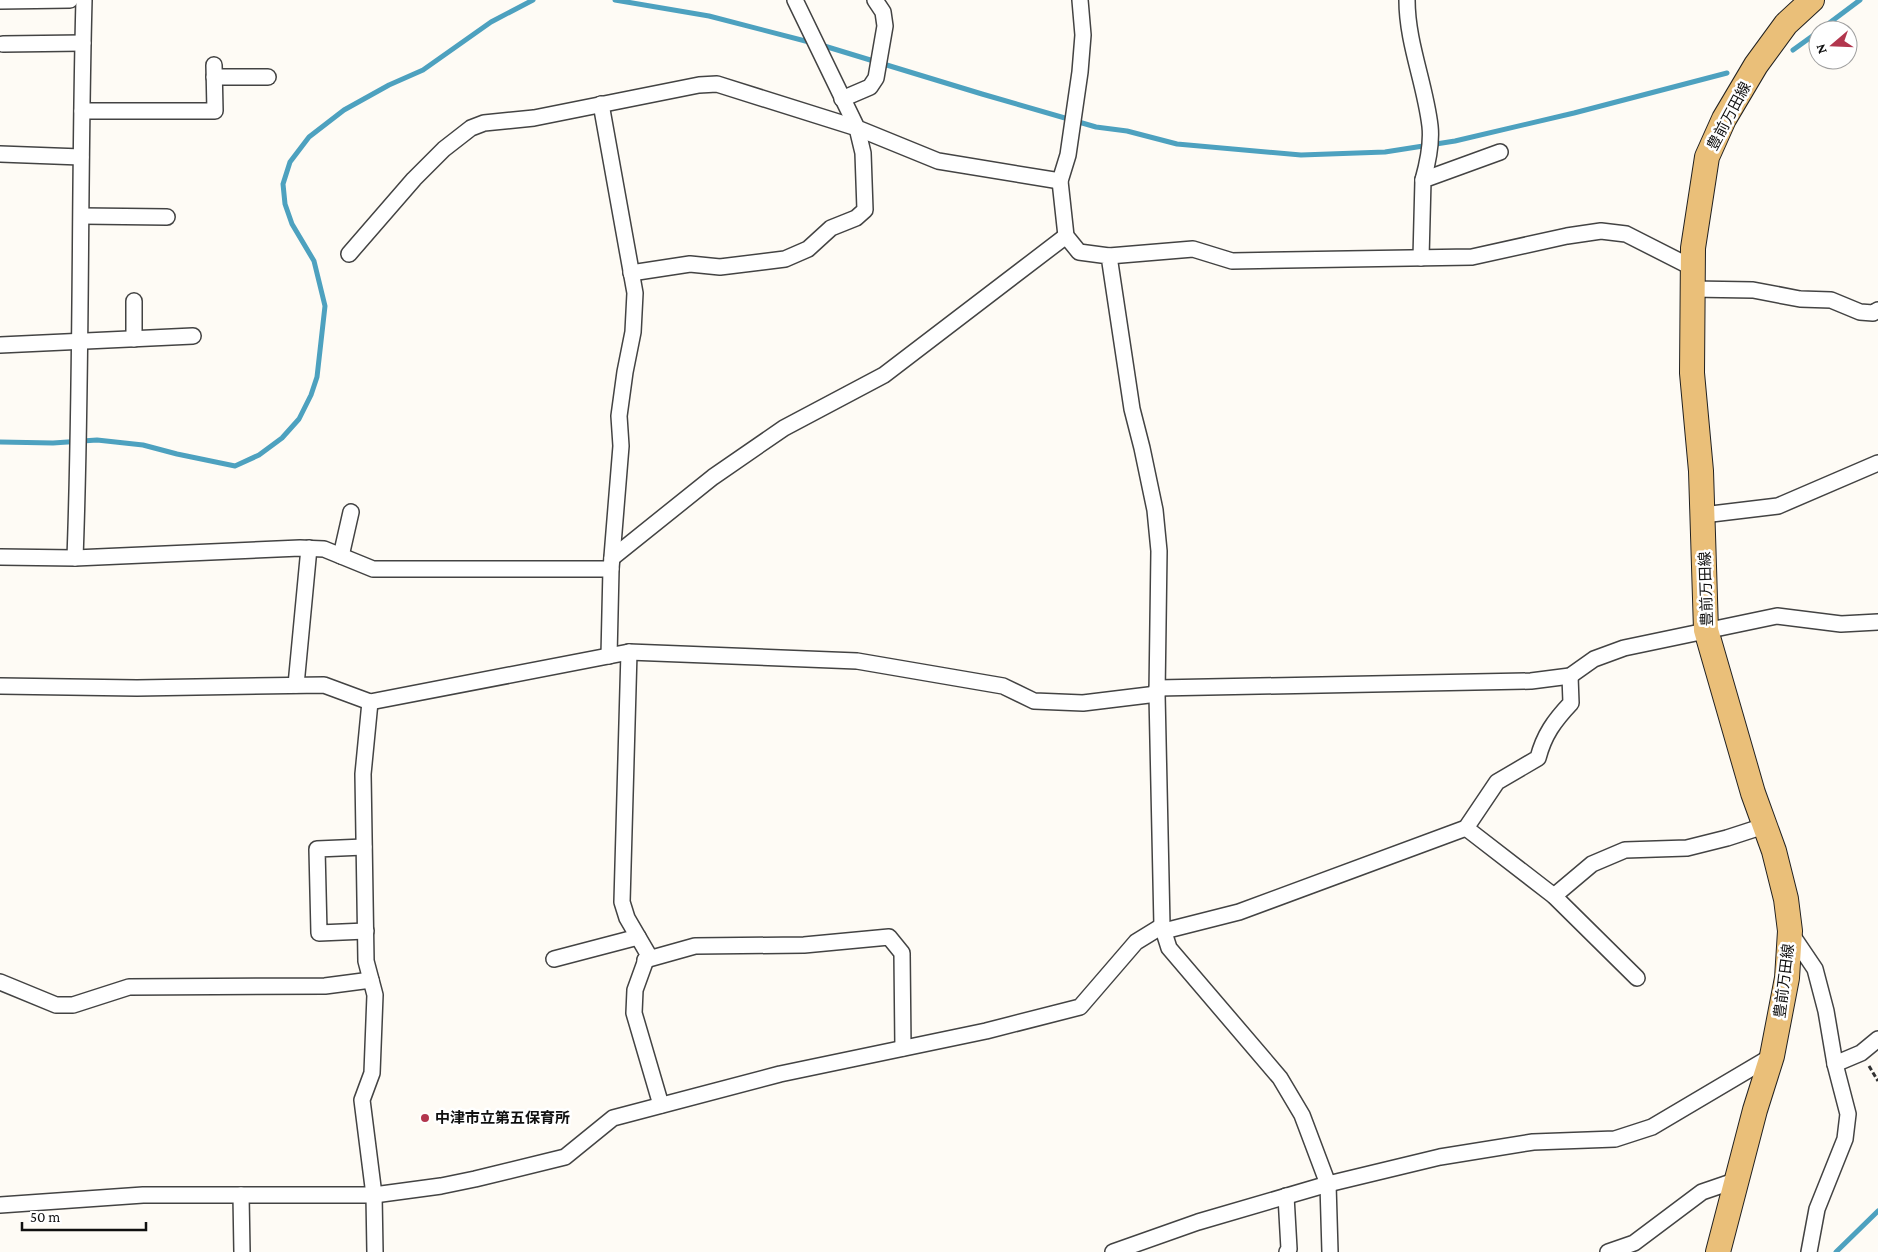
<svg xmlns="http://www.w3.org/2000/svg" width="1878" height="1252" font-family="'Crimson Pro','Noto Sans JP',serif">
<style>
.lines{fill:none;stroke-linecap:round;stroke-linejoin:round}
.stream{stroke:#4da1bf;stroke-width:5}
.minor-casing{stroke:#434343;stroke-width:18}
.primary-casing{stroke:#212121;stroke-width:26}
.path{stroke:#323232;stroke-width:3;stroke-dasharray:5 2.5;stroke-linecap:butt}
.minor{stroke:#fff;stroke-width:15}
.primary{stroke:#eabf79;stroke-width:24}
.poi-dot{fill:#b2364d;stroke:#fff;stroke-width:2}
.labels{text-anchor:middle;stroke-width:5;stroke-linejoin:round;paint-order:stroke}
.street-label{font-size:15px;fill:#101010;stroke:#fff}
.poi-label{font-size:15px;font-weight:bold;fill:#101010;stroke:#fff;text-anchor:start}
</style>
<rect width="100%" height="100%" fill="#fefbf5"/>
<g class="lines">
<!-- stream -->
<g class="stream">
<path d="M615,0L709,16L813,43"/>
<path d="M1820,30L1860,0"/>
<path d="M821,45L982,94L1096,127L1127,131L1177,144L1301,155L1385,152L1455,141L1574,113L1727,73"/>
<path d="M1793,50L1818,32"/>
<path d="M0,442L53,443L97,440L143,445L177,454L235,466L259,455L282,438L299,419L311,395L317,377L325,306L314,261L292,224L285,204L283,184L290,162L309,137L344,110L389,85L423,70L491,22L533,0"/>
<path d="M1836,1252L1878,1211"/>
</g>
<!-- minor casing -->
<g class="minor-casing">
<g id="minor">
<path d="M795,0L857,128L938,161L1060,181"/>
<path d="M1080,0L1083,35L1080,72L1068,155L1060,181L1066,236L1079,252L1109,256L1132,409L1142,448L1155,510L1159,551L1157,694L1162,926L1169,948L1280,1078L1302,1115L1328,1184L1330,1252"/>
<path d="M1407,0C1407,43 1425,83 1430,126C1432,144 1428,162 1423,180"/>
<path d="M0,1L70,0"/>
<path d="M3,44L83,43"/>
<path d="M214,77H268"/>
<path d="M842,99L870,87L876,78L885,26L883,12L875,0"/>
<path d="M601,104L635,293L633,332L625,372L619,416L621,446L611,569L609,656"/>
<path d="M82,111H215L214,65"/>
<path d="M0,154L81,157"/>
<path d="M82,216L167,217"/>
<path d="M349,254L414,179L444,149L471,128L484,123L534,118L699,85L717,84L857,128L863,153L865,210L856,218L831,228L808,249L785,259L720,267L690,264L631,273"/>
<path d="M1109,256L1193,249L1232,261L1472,257L1567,236L1601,231L1626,234L1693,268"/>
<path d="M1421,258L1423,180L1500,152"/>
<path d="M1692,289L1753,290L1800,299L1831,300L1860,312L1873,313L1878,310"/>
<path d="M134,301V339"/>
<path d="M0,345L193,336"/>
<path d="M1703,515L1778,506L1878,463"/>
<path d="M341,556L351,512"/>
<path d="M0,557L75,558L300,548L324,549L373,569H611"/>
<path d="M75,558C82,372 79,186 84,0"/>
<path d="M612,558L713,477L784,428L884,375L1066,236"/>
<path d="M629,652L622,902L627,918L648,954L635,990L634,1013L661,1105"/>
<path d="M296,685L309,548"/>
<path d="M0,686L137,688L324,685L370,702L629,652L857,661L1003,686L1034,701L1083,703L1157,694"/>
<path d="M1157,688L1531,681L1570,676L1594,659L1624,648L1777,616L1841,624L1878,622"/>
<path d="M370,702L363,774L366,961L375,995L372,1073L362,1100L374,1195L375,1252"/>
<path d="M1466,828L1554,896L1637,978"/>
<path d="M364,847L317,849L319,933L366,931"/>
<path d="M1554,896L1592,864L1625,850L1687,848L1727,838L1764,826"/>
<path d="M1164,931L1239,912L1466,828L1497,782L1538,758C1544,735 1554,721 1571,703L1570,676"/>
<path d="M1790,932L1815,969L1826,1011L1835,1064L1848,1114L1845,1139L1817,1209L1809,1252"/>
<path d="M554,959L638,937"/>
<path d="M645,960L695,946L804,945L889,937L902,953L903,1048"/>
<path d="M0,982L56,1005H73L129,987L325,986L371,980"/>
<path d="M1835,1064L1861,1053L1878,1039"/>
<path d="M241,1195L242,1252"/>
<path d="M1286,1196L1289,1249L1287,1252"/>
<path d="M0,1205L143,1195H374L441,1186L475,1179L565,1157L613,1118L780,1074L986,1031L1080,1007L1136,942L1162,926"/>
<path d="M1113,1252L1198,1222L1328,1184L1440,1157L1533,1142L1615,1139L1652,1127L1772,1056"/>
<path d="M1608,1252L1634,1243L1702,1192L1737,1180"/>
</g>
</g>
<!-- primary casing -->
<g class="primary-casing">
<path id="primary" d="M1718,1252L1755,1110L1772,1056L1787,978L1790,931L1786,899L1774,851L1753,793L1706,630L1701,471L1692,373L1693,248L1707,157L1724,119L1756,65L1786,24L1812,0"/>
</g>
<!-- path -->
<path class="path" d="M1869,1066L1878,1081"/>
<!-- minor -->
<use href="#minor" class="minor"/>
<!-- primary -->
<use href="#primary" class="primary"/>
</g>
<!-- markers -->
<circle class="poi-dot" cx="425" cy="1118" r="5"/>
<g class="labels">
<!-- street labels -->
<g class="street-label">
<text transform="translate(1729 116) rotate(-62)" y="5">豊前万田線</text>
<text transform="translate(1706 589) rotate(-92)" y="5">豊前万田線</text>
<text transform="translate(1784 981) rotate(-83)" y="5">豊前万田線</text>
</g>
<!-- poi labels -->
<g class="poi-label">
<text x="435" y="1123">中津市立第五保育所</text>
</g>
</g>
<!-- north arrow -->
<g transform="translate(1833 45) rotate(251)"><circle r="24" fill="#ffffff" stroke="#9f9f9f"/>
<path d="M0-4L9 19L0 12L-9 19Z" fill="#b2364d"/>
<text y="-8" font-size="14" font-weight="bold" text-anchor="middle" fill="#101010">N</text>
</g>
<!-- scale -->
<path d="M22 1222v8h124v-8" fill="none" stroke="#101010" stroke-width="2.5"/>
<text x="30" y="1222" font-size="15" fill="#101010" stroke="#ffffff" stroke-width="4" paint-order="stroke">50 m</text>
</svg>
